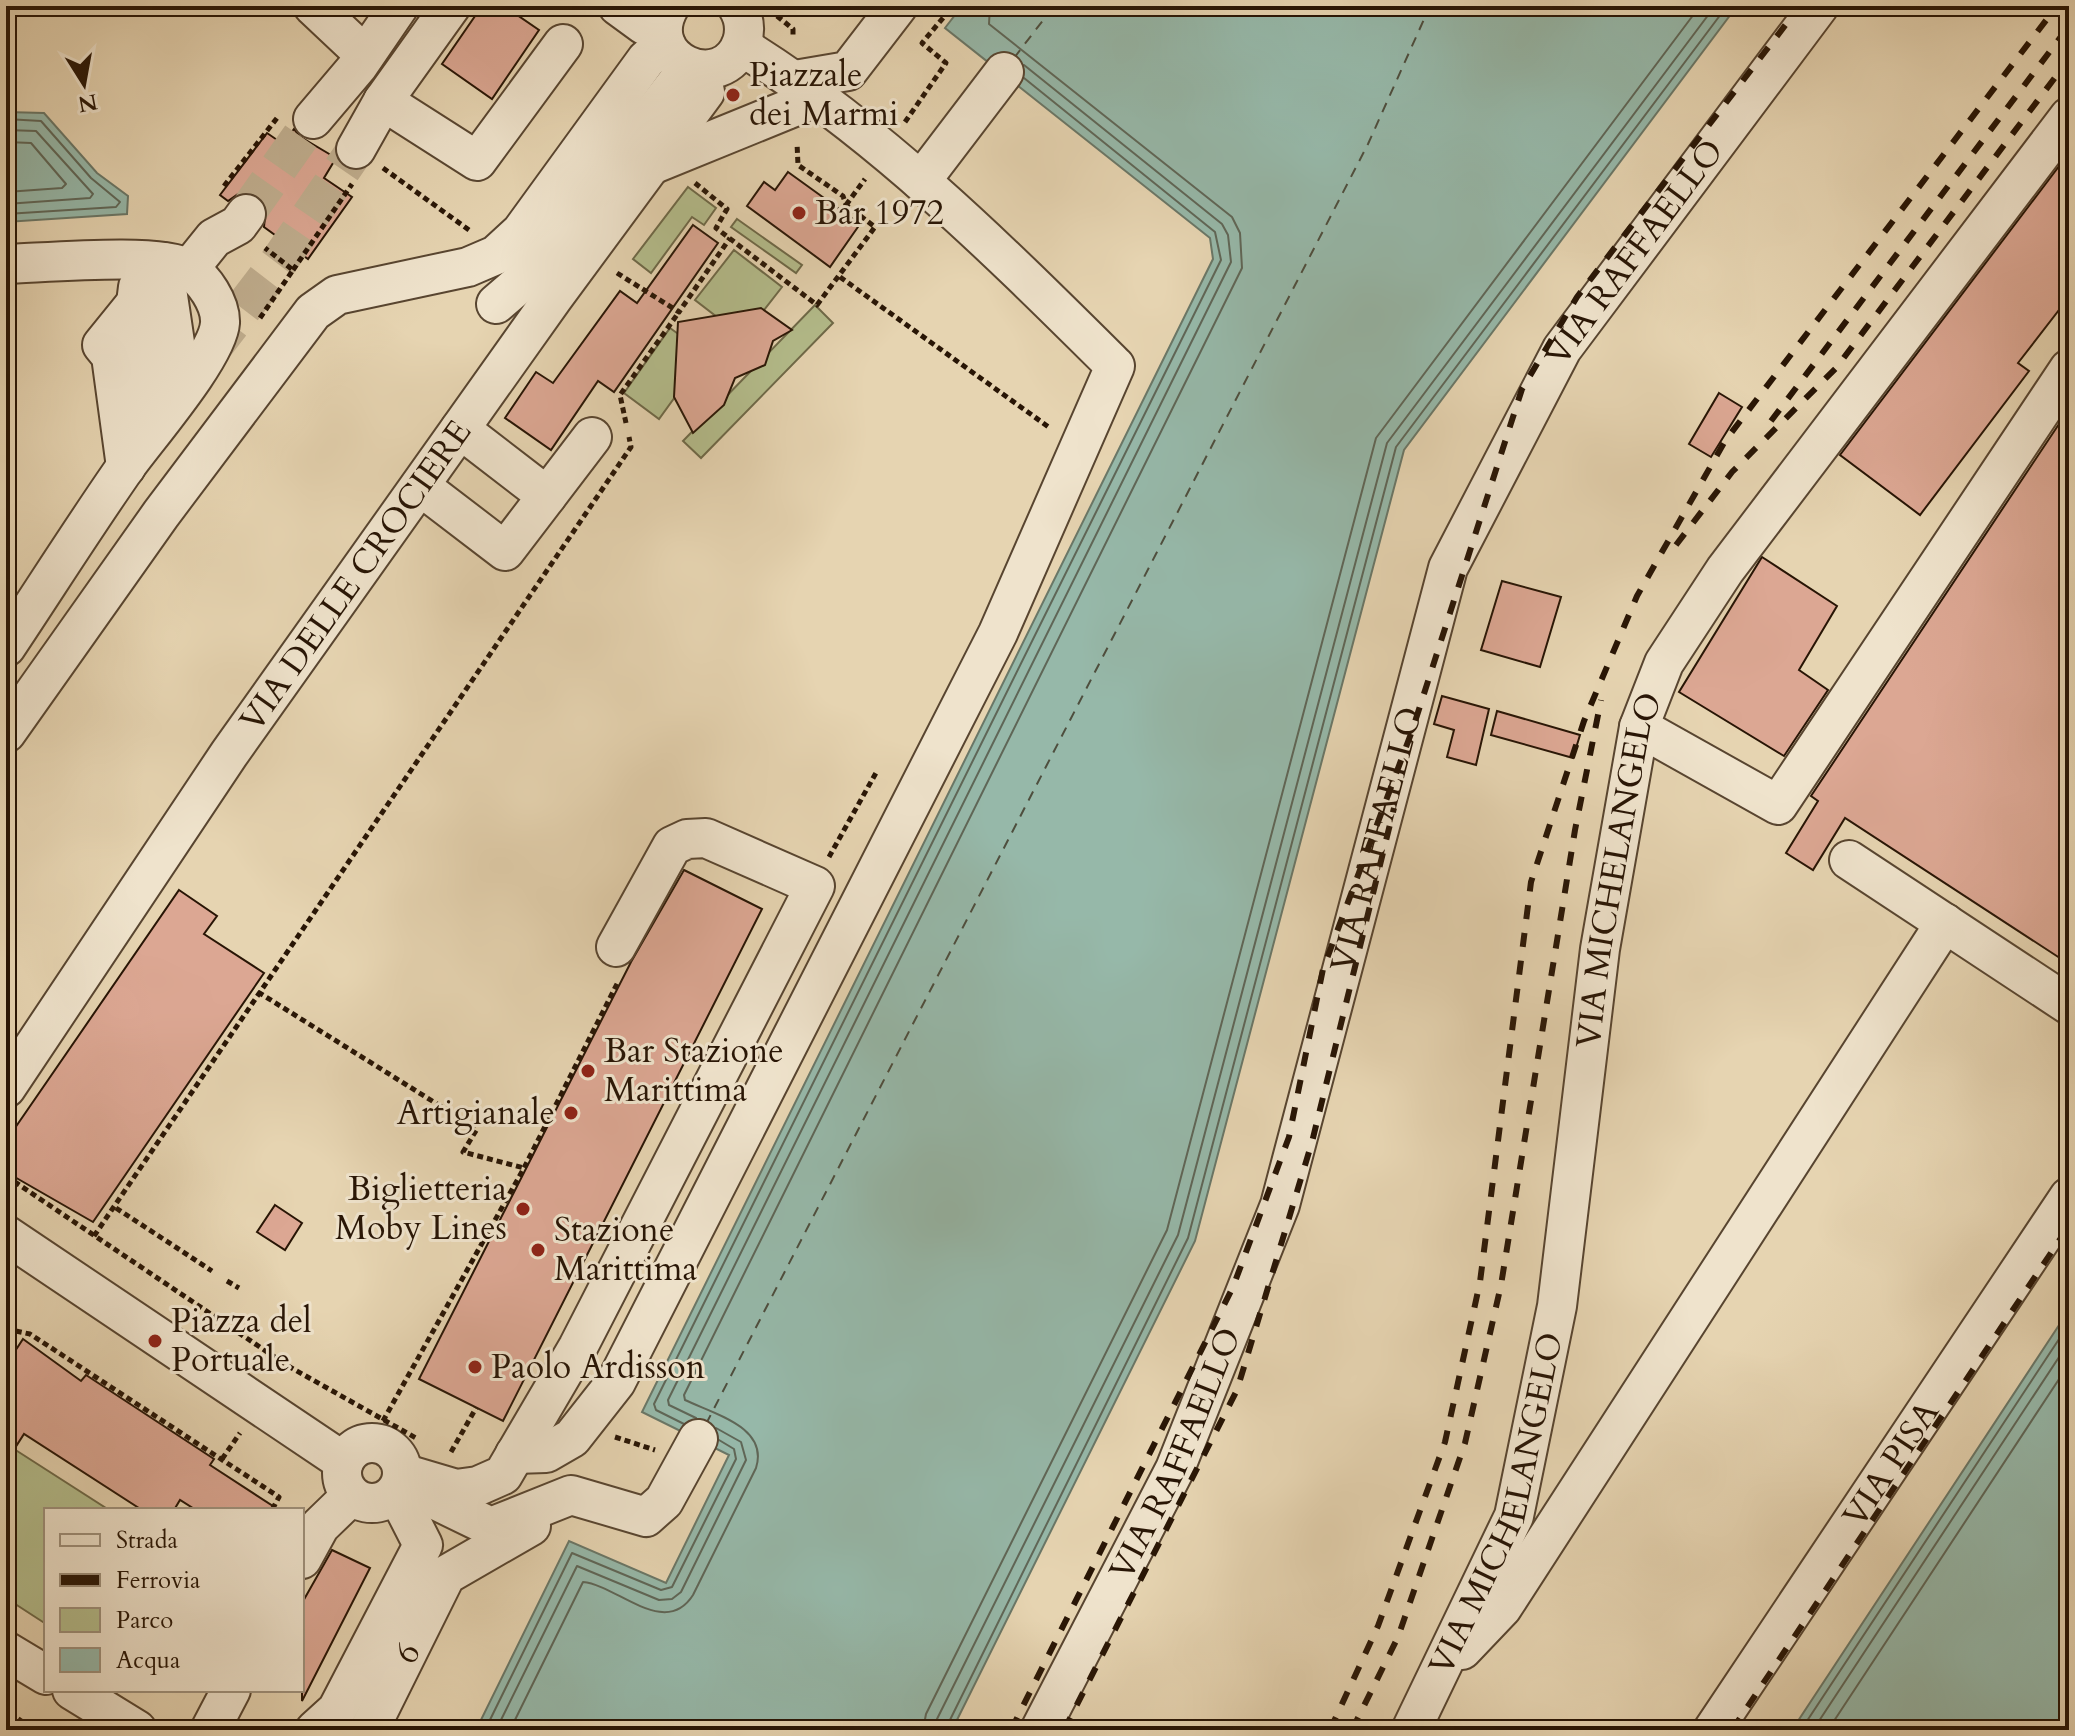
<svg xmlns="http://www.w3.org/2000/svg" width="2075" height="1736" font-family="Cardo,serif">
  <rect width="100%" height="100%" fill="#e6d4b1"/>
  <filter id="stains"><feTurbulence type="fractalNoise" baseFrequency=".0025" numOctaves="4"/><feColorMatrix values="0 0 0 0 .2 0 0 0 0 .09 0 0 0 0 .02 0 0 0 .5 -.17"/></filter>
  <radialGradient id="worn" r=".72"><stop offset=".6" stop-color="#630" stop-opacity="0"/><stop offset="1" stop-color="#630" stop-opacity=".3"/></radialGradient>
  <g fill="#b4bd8c" stroke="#6e6948" stroke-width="2">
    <polygon points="688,187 716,208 704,225 692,217 651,273 633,259"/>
    <polygon points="737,219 802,265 796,273 731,227"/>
    <polygon points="734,250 782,287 743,337 695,300"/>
    <polygon points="815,305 833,323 701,458 683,441"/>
    <polygon points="670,328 706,354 659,419 624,393"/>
    <polygon points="14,1449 109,1510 46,1510 46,1624 6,1598 6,1462"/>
  </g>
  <g fill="#96b8a9" stroke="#6a7767" stroke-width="2">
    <polygon points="962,6 1737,6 1404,450 1195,1241 952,1730 476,1730 569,1541 666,1583 729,1455 642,1412 1213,259 1210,238 945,28"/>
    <polygon points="6,112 44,113 97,173 128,196 127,214 6,222"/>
    <polygon points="2069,1310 2069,1730 1792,1730"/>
  </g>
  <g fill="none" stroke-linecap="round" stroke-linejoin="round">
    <g stroke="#5f6657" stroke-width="2">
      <polyline points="6,119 41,121 91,178 120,202 116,207 6,214"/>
      <polyline points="6,130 36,131 93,194 90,198 6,204"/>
      <polyline points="6,142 31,143 66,184 62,188 6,192"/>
      <polyline points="696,1418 669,1405 668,1400 1231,262 1228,235 1222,224 1024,65"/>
      <polyline points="684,1424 656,1410 654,1404 1221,260 1215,232 1024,78"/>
      <polyline points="485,1730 572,1553 661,1590 672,1587 736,1459 734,1449 719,1440"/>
      <polyline points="496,1730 577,1566 659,1600 672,1599 681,1592 746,1460 741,1442 716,1428"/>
      <path d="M510,1730L583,1582C617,1585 665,1639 693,1595L756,1468C769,1427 714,1414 685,1400L684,1395L1242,268L1240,233L1232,217L989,24L990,6"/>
      <polyline points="923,1730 926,1714 1167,1230 1376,438 1700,6"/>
      <polyline points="935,1730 937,1719 1178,1235 1387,443 1715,6"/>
      <polyline points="945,1730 1188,1238 1396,447 1727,6"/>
      <polyline points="1801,1730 2069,1324"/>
      <polyline points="1813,1730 2069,1342"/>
      <polyline points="1828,1730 2069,1364"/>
    </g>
    <g stroke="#4e4e3e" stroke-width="2" stroke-dasharray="10 8" stroke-linecap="butt">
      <polyline points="1014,58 1054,6"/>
      <polyline points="706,1424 1368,144 1430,6"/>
    </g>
  </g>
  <g fill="#dca793" stroke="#281505" stroke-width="2">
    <polygon points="482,6 504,6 539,30 492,99 442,64"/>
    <polygon points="294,129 299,136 336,158 324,178 352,197 308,259 264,227 266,206 258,196 238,194 228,201 220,195 267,133 283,144"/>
    <polygon points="2069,153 2069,297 2018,363 2029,371 1920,515 1840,455"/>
    <polygon points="788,172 860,224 830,267 747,206 764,182 775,190"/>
    <polygon points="693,225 718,243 614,392 598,381 551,450 505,418 536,372 553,383 620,291 637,303"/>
    <polygon points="761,308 792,330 773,341 765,365 735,378 724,405 693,433 674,397 678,322"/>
    <polygon points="1719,393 1742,407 1711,457 1689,444"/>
    <polygon points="2069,409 2069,964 1845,818 1813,870 1786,853 1818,801 1811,796"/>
    <polygon points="1762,557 1837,606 1799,670 1828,690 1784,756 1679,692"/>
    <polygon points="1502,581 1561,597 1540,667 1481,650"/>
    <polygon points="1442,696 1489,709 1476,765 1447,757 1454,730 1434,724"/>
    <polygon points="1497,711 1580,735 1573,758 1491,735"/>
    <polygon points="684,870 762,909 503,1421 419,1379 631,962"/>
    <polygon points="179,890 217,916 204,934 264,973 93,1222 6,1172 6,1141"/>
    <polygon points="275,1205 302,1223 285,1250 257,1232"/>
    <polygon points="23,1339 81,1381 86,1375 214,1459 210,1465 279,1510 196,1510 180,1500 174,1510 142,1510 24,1434 6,1462 6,1365"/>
    <polygon points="332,1550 370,1568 302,1701 302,1603"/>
  </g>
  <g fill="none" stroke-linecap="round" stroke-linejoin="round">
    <g stroke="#c0ae8f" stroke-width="38" stroke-dasharray="38 19" stroke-linecap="butt">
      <polyline points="246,214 313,119"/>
      <polyline points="208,354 280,260 356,149"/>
    </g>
    <g stroke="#584530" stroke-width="42">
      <g id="minor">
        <polyline points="313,6 365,55"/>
        <polyline points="618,6 644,25 662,29"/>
        <path d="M670,6C638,61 723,97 742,42C746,29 744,17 737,6"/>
        <polyline points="795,80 848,71 898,6"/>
        <polyline points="383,101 477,161 563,44"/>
        <polyline points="313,119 358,66 399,6"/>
        <polyline points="356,149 383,101 451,6"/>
        <polyline points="654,164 816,98"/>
        <polyline points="921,181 1004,72"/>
        <polyline points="163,262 182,390"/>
        <path d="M6,264C42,263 161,252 187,268C204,278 221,304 220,323C218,355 148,436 127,465C85,525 46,587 6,647"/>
        <polyline points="189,269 214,238 238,225 246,214"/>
        <polyline points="138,287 136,303 155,427"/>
        <polyline points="496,304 525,279 689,67"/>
        <polyline points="126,467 111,356 102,345 136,303"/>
        <polyline points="420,486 505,551 547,496 460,429"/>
        <polyline points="547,496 592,437"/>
        <polyline points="1639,727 1778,805 2069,369"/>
        <polyline points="6,733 161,514 313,312 337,295 468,267 496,255 521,232 646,60 665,43"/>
        <polyline points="1849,860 2069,1005"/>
        <path id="s1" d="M6,1088L229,754L553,298L705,92L700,70"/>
        <polyline points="6,1235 344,1462"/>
        <circle cx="372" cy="1473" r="30"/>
        <path d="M515,1454L546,1453L572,1438L616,1382L998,633L1115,366C999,251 880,132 741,46"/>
        <polyline points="402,1473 456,1489 478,1486 503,1475 578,1347 815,886 706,838 687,839 672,846 616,947"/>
        <polyline points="421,1493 491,1527 571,1495 646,1517 664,1501 698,1439"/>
        <polyline points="302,1559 320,1526 351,1496"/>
        <polyline points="1462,1650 1502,1608 1945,923"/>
        <polyline points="6,1651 46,1675"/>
        <polyline points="72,1690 137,1730"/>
        <polyline points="210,1730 231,1690"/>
        <polyline points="315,1730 337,1710 423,1545 396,1492"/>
        <path id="s2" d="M369,1730L446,1575L531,1526"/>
        <path id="s3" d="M1040,1730L1175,1469L1280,1205L1448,568L1562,349L1819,6"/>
        <path id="s4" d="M1411,1730L1514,1516L1557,1306L1600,949L1639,727L1664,663L1725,570L2069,117"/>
        <path id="s5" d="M1713,1730L2069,1197"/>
      </g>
    </g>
    <g stroke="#281505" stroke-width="5" stroke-dasharray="6 4" stroke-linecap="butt">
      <polyline points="777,16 793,29 793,36"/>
      <polyline points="905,122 946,63 922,43 953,6"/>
      <polyline points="383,168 469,230"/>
      <polyline points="695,183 727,209 716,228 817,305 875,227 846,205 843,196 798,165 797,143"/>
      <polyline points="224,186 277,118"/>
      <polyline points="846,205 865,179"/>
      <polyline points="293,270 352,184"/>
      <polyline points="617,273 679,312 730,238"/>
      <polyline points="840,277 1050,428"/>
      <polyline points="260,318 293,270 265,248"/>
      <polyline points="626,423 620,395 679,312"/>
      <polyline points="829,857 877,771"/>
      <polyline points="258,992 477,1129 463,1152 524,1168"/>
      <polyline points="6,1136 17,1120"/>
      <polyline points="6,1176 288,1366 416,1438"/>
      <polyline points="116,1208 212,1271"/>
      <polyline points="94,1236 631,447 629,437"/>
      <polyline points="227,1281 239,1288"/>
      <polyline points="6,1329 30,1334 279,1497 272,1510"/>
      <polyline points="383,1421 524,1168 618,982"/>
      <polyline points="615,1437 655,1450"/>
      <polyline points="451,1452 476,1408"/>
      <polyline points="222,1459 240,1433"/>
    </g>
    <use href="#minor" stroke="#efe3cc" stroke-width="38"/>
    <g stroke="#281505" stroke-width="6" stroke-dasharray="14 14" stroke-linecap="butt">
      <polyline points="1771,421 2069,26"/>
      <polyline points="1676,545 1732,472 1836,368 2069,59"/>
      <polyline points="6,1702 14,1689"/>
      <polyline points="14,1730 28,1710"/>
      <polyline points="1011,1730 1233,1287 1289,1137 1323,969 1412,731 1522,389 1577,297 1800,6"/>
      <polyline points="1064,1730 1237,1390 1312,1142 1394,808"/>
      <polyline points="1330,1730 1378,1626 1445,1442 1480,1282 1531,882 1584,721 1637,596 1725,441 2057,6"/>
      <polyline points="1352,1730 1398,1637 1465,1443 1501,1285 1575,830 1601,700"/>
      <polyline points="1732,1730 2069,1226"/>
    </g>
  </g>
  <g fill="#8f2418" stroke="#efe3cc" stroke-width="3">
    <circle cx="733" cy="95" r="8"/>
    <circle cx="799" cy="213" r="8"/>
    <circle cx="588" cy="1071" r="8"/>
    <circle cx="571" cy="1113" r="8"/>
    <circle cx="523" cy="1209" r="8"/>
    <circle cx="538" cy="1250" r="8"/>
    <circle cx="155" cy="1341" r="8"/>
    <circle cx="475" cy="1367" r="8"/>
  </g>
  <g text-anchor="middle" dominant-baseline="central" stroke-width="6" stroke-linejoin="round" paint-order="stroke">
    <g font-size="34" fill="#281505" stroke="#efe3cc" text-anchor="start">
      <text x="749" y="75">Piazzale<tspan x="749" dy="39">dei Marmi</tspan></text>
      <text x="815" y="213">Bar 1972</text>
      <text x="604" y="1051">Bar Stazione<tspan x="604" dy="39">Marittima</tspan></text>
      <text x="555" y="1113" text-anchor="end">Artigianale</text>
      <text x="507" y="1189" text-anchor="end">Biglietteria<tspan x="507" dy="39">Moby Lines</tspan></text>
      <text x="554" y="1230">Stazione<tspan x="554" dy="39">Marittima</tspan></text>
      <text x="171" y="1321">Piazza del<tspan x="171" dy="39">Portuale</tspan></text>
      <text x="491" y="1367">Paolo Ardisson</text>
    </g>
    <g font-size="34" fill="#281505" stroke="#efe3cc">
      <text stroke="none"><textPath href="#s3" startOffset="1604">VIA RAFFAELLO</textPath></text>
      <text stroke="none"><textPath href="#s1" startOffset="620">VIA DELLE CROCIERE</textPath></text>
      <text stroke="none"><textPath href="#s3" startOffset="956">VIA RAFFAELLO</textPath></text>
      <text stroke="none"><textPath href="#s4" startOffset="892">VIA MICHELANGELO</textPath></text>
      <text stroke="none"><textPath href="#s3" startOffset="308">VIA RAFFAELLO</textPath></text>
      <text stroke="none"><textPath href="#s5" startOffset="320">VIA PISA</textPath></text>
      <text stroke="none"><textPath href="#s4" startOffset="244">VIA MICHELANGELO</textPath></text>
      <text stroke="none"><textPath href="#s2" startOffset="86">6</textPath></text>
    </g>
  </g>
  <rect width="2075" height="1736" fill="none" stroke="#e6d4b1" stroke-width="32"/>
  <rect x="8" y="8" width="2059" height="1720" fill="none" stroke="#281505" stroke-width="4"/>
  <rect x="16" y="16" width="2043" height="1704" fill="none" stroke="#281505" stroke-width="2"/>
  <rect x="44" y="1508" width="260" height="184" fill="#efe3cc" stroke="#9f917c" stroke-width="2"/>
  <rect x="60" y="1534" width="40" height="12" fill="#efe3cc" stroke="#9f917c" stroke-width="2"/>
  <text x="116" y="1548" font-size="24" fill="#281505">Strada</text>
  <rect x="60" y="1574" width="40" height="12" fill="#281505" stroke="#9f917c" stroke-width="2"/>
  <text x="116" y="1588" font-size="24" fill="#281505">Ferrovia</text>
  <rect x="60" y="1608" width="40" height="24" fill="#b4bd8c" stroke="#9f917c" stroke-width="2"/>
  <text x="116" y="1628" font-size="24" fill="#281505">Parco</text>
  <rect x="60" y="1648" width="40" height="24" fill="#96b8a9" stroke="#9f917c" stroke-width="2"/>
  <text x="116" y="1668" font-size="24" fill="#281505">Acqua</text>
  <g transform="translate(84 84) rotate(169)" stroke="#efe3cc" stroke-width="6" paint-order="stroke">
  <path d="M0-6L14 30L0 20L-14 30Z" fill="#281505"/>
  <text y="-12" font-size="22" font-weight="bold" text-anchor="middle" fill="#281505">N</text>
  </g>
  <rect width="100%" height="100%" filter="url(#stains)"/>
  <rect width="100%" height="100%" fill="url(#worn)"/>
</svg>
